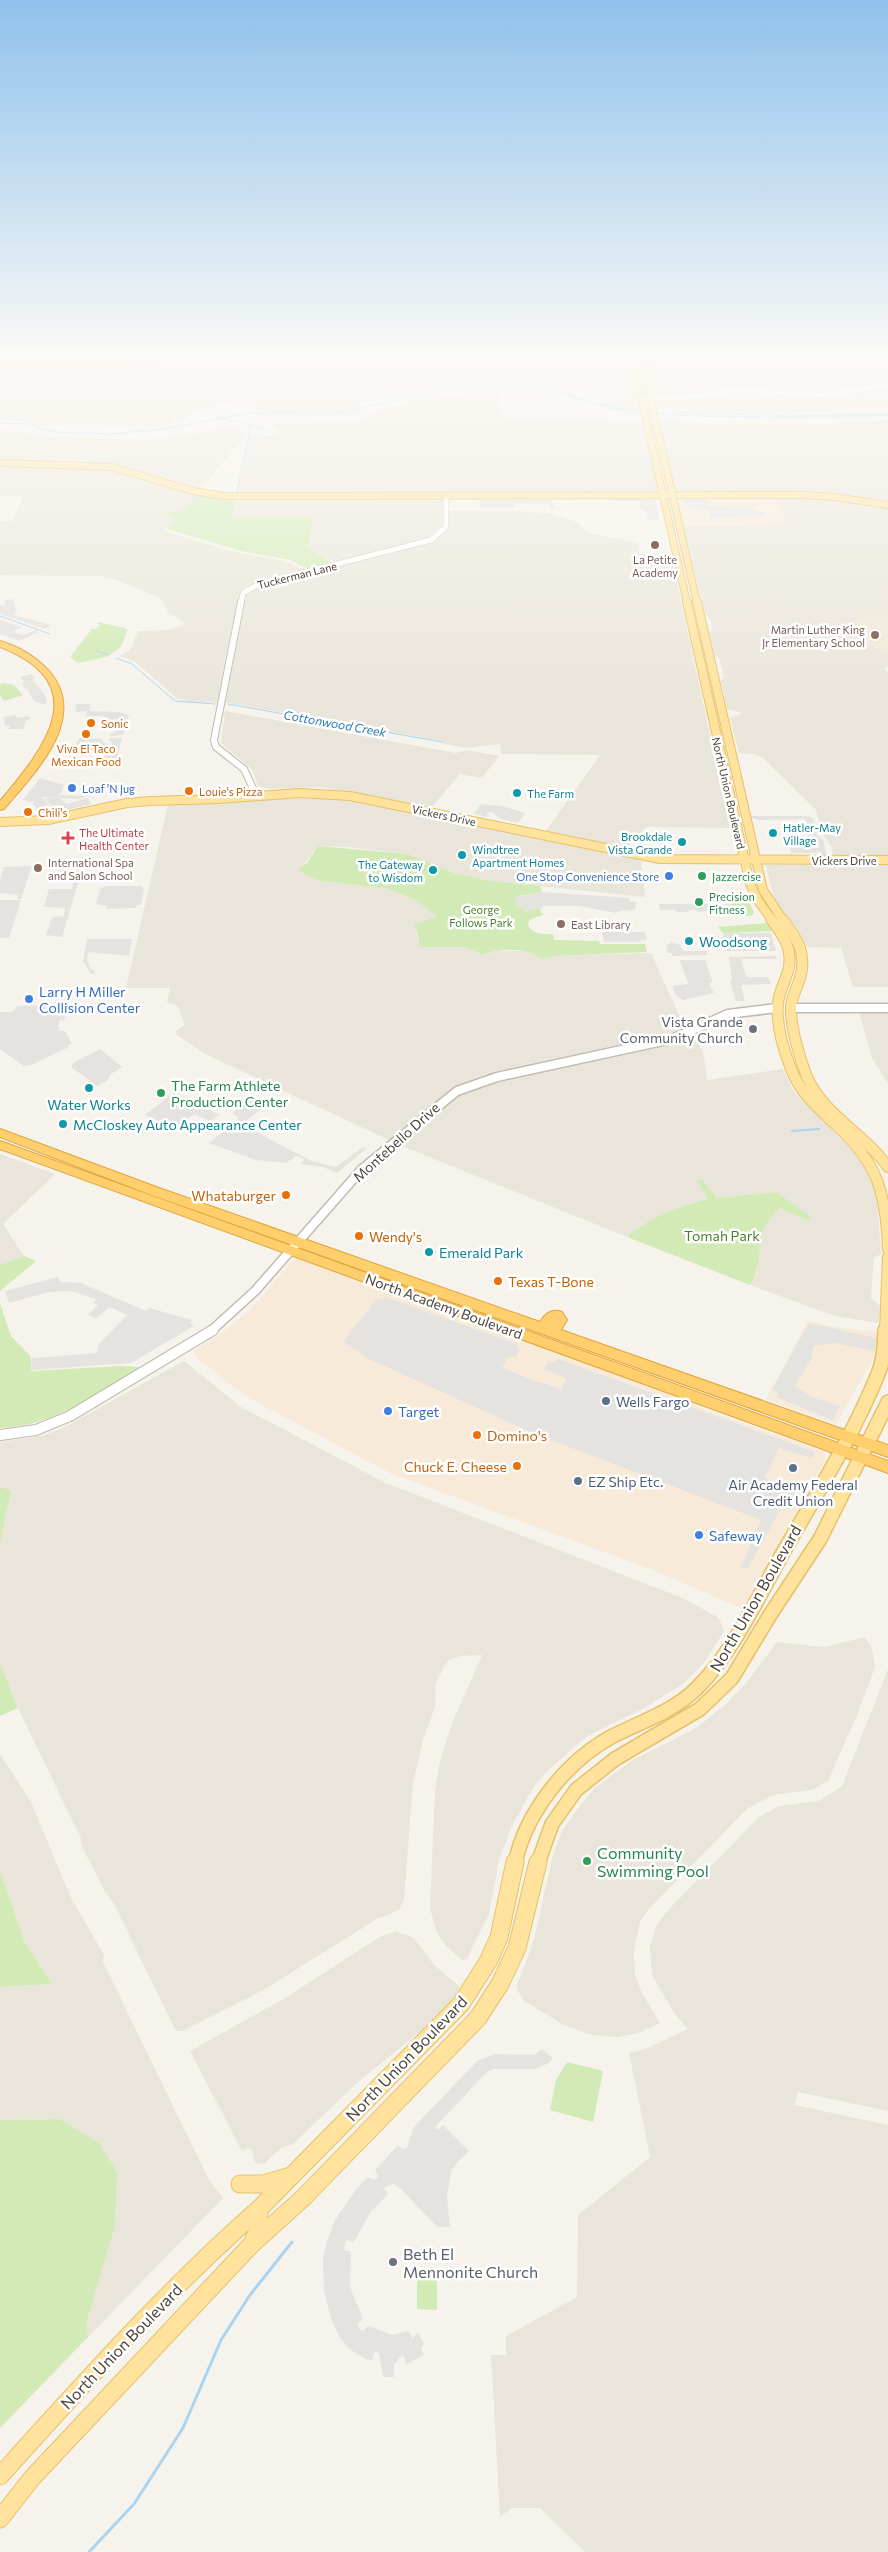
<svg xmlns="http://www.w3.org/2000/svg" width="888" height="2552" font-family="Commissioner,sans-serif">
  <rect width="100%" height="100%" fill="#f6f3ec"/>
  <g fill="#eae5da">
    <polygon points="888,357 888,384 822,394 765,390 655,397 647,365 650,360"/>
    <polygon points="213,358 497,359 499,370 536,371 538,367 536,360 619,360 626,362 633,374 641,403 638,405 618,403 567,385 522,380 477,382 397,394 361,403 361,414 336,416 300,416 256,409 258,398 216,405 195,412 182,420 172,420 172,423 162,426 54,425 0,419 0,368 104,367"/>
    <polygon points="888,387 888,408 817,412 713,412 656,406 655,401 728,392 825,397"/>
    <polygon points="488,391 499,391 502,420 644,421 658,492 239,494 249,435 269,436 279,432 271,424 366,421 366,415 413,401"/>
    <polygon points="660,419 712,424 824,424 888,420 888,502 824,493 675,492"/>
    <polygon points="230,427 241,428 245,436 200,490 114,465 0,461 0,429 49,437 138,440 170,438"/>
    <polygon points="0,464 107,468 197,494 185,508 165,513 176,520 164,531 235,552 284,561 304,570 259,582 246,587 241,592 259,585 431,541 447,529 448,511 522,511 552,514 577,522 588,533 639,543 640,554 671,555 730,828 646,827 629,846 624,847 546,831 600,755 501,754 500,744 466,748 442,743 442,741 231,703 192,702 178,699 134,661 119,656 130,650 138,631 168,630 186,624 169,613 160,598 117,580 99,576 0,575 0,521 12,521 23,497 0,496"/>
    <polygon points="443,497 443,526 430,538 332,564 308,548 233,517 236,498"/>
    <polygon points="776,498 831,500 888,508 888,616 876,616 855,621 862,631 859,638 888,654 888,667 883,668 888,673 888,855 833,855 831,846 822,833 816,810 762,757 754,754 739,753 730,718 743,713 727,709 721,680 724,677 719,658 715,656 709,632 713,630 710,618 706,616 683,526 786,525"/>
    <polygon points="225,711 456,753 467,750 499,756 482,778 460,774 432,807 320,787 270,789 258,786 252,769 221,743"/>
    <polygon points="278,797 350,799 641,859 645,897 491,881 454,873 408,854 348,847 318,846 302,867 320,881 386,888 415,900 438,916 415,925 419,947 465,947 483,955 498,951 525,951 535,954 541,958 555,956 651,953 684,1026 703,1051 707,1080 783,1069 794,1092 854,1151 863,1163 873,1185 877,1202 881,1254 874,1258 871,1298 880,1306 878,1323 835,1316 750,1285 757,1273 761,1233 769,1217 780,1208 807,1220 776,1192 717,1198 703,1180 698,1180 708,1199 692,1203 659,1217 639,1227 627,1237 402,1146 205,1054 177,1035 175,1032 185,1025 178,1006 167,1002 170,988 126,988 168,804 220,804"/>
    <polygon points="766,865 888,865 888,987 853,987 841,948 807,947 796,926 779,908 774,900"/>
    <polygon points="859,1012 888,1012 888,1083 872,1058"/>
    <polygon points="0,1154 55,1174 3,1224 24,1256 0,1265"/>
    <polygon points="184,1361 241,1407 386,1483 685,1599 719,1618 724,1631 704,1663 684,1683 648,1706 586,1737 545,1773 533,1788 512,1826 499,1860 489,1914 467,1959 462,1960 445,1945 436,1931 430,1908 435,1791 439,1765 451,1726 482,1655 460,1656 447,1661 436,1683 435,1707 423,1740 413,1783 404,1899 399,1910 377,1919 267,1988 183,2031 176,2031 113,1902 105,1892 81,1845 81,1839 18,1708 0,1663 0,1544 11,1493 5,1488 0,1488 0,1442 41,1436 63,1428"/>
    <polygon points="865,1637 872,1648 875,1667 857,1715 828,1781 812,1790 773,1795 747,1809 648,1910 640,1922 634,1950 635,1975 642,1993 660,2023 638,2033 618,2037 591,2035 562,2024 523,2000 517,1989 517,1984 533,1944 553,1855 562,1831 578,1808 595,1788 631,1761 696,1728 725,1705 747,1682 777,1642 824,1647"/>
    <polygon points="888,1669 888,2111 798,2092 795,2105 888,2125 888,2552 585,2552 540,2508 512,2508 500,2517 491,2355 506,2355 506,2336 577,2297 578,2215 650,2157 629,2053 643,2050 688,2029 674,2013 652,1975 650,1946 657,1924 672,1906 760,1816 780,1806 818,1801 842,1786"/>
    <polygon points="0,1754 31,1802 71,1898 104,1955 103,1962 209,2180 223,2198 88,2337 87,2320 99,2274 59,2119 0,2120 0,1987 52,1984 25,1943 0,1871"/>
    <polygon points="395,1931 414,1938 434,1965 459,1986 457,1994 426,2027 359,2081 293,2144 281,2148 265,2163 257,2164 254,2161 252,2150 248,2148 242,2151 190,2051 287,1997 378,1938"/>
  </g>
  <g fill="#f7ead8">
    <polygon points="677,498 776,498 786,525 683,526"/>
    <polygon points="298,1257 358,1278 403,1298 519,1340 563,1354 720,1415 824,1452 826,1458 787,1528 782,1548 747,1606 741,1608 653,1570 392,1474 256,1402 229,1384 194,1355 194,1351 223,1332 250,1310 293,1260"/>
    <polygon points="808,1321 827,1326 877,1332 876,1354 836,1424 766,1399"/>
  </g>
  <polygon fill="#efe8d6" points="876,616 888,616 888,654 858,637 862,631 854,621"/>
  <g fill="#d2eab5">
    <polygon points="197,494 236,498 233,517 312,517 308,548 332,564 308,569 290,560 241,551 167,529 175,520 164,513 185,508"/>
    <polygon points="99,622 128,629 121,647 106,657 78,663 70,657 92,629 96,629 100,624 97,624"/>
    <polygon points="3,683 14,685 23,695 4,701 0,695 0,684"/>
    <path d="M318,846L408,854L454,873L491,881L540,886L542,892L519,896L516,900L526,911L540,908L541,913L545,914L529,920L528,925C533,935 543,934 553,934L554,940L599,941L600,944H645L647,952L555,956L541,959C529,947 498,948 483,955L465,947H419L418,935L414,925L437,916L415,900L386,888L320,881L297,870L307,863Z"/>
    <polygon points="732,897 747,897 754,913 751,916 715,915 714,910 733,908 729,904 733,903"/>
    <polygon points="766,923 776,931 723,933 718,927"/>
    <path d="M697,1180H703L717,1198L776,1192L811,1217L807,1220L780,1208C749,1234 768,1257 750,1285L627,1237C648,1218 680,1206 708,1199Z"/>
    <polygon points="24,1256 36,1261 0,1291 0,1265"/>
    <path d="M0,1303L11,1336L31,1357V1371L121,1366L141,1367C96,1394 54,1426 0,1428Z"/>
    <polygon points="0,1488 5,1488 11,1492 0,1544"/>
    <polygon points="0,1663 18,1708 0,1716"/>
    <polygon points="0,1871 25,1943 52,1984 0,1987"/>
    <polygon points="567,2062 603,2071 593,2122 550,2110 556,2080"/>
    <polygon points="59,2119 99,2143 117,2172 115,2226 87,2320 88,2337 0,2428 0,2120"/>
    <polygon points="417,2273 437,2273 437,2310 417,2309"/>
  </g>
  <g fill="#e5e3e0">
    <polygon points="610,499 655,499 660,521 648,520 646,511 641,511 639,501 611,501"/>
    <polygon points="686,499 704,499 712,502 707,506 746,507 760,501 763,502 750,508 764,513 765,516 711,518 708,510 703,510 684,504 683,500"/>
    <polygon points="482,500 551,500 555,508 559,509 550,509 549,504 514,503 514,508 482,508 479,507 479,501"/>
    <polygon points="13,599 17,612 12,615 52,625 45,629 0,614 0,605 5,605 5,600"/>
    <polygon points="0,620 22,627 13,632 24,635 35,630 39,632 19,641 0,634"/>
    <polygon points="31,674 35,678 32,680 43,692 40,693 44,693 47,702 44,705 34,701 27,689 31,688 26,689 22,684 24,681 20,677"/>
    <polygon points="76,704 91,704 89,711 118,712 129,715 123,735 110,736 111,733 115,733 116,726 114,729 99,729 103,716 86,716 87,711 76,712"/>
    <polygon points="16,715 17,718 29,716 30,719 26,720 23,729 7,729 11,726 5,726 4,717"/>
    <polygon points="79,738 103,739 102,742 110,745 106,753 109,753 112,742 109,741 110,738 122,738 116,762 104,758 105,753 94,753 94,751 85,752 84,750 71,752"/>
    <polygon points="40,778 64,785 61,793 57,795 88,796 78,799 42,797 52,809 49,810 55,809 45,799 49,798 60,798 66,804 88,798 91,804 43,816 32,803 35,801 25,802 26,800 23,800 32,788 36,788 33,787"/>
    <polygon points="481,804 502,806 525,813 518,823 501,819 492,812 489,812 486,817 474,814"/>
    <polygon points="751,816 808,816 813,818 819,833 815,833 823,840 827,856 823,856 821,852 817,851 817,853 791,853 790,846 820,848 815,837 806,835 805,819 760,820 751,818"/>
    <polygon points="32,866 21,899 17,899 18,895 0,893 0,880 4,867"/>
    <polygon points="78,866 83,866 62,937 46,935 52,917 64,916 65,908 44,907 49,889 72,889"/>
    <polygon points="106,886 140,886 144,889 141,905 137,905 136,908 106,909 107,906 96,904 100,889"/>
    <polygon points="542,892 630,898 629,901 637,902 635,910 618,911 617,913 579,906 543,906 543,908 526,911 517,905 516,900 512,898"/>
    <polygon points="0,900 21,900 9,938 0,938"/>
    <polygon points="659,904 729,904 731,910 727,910 727,912 714,910 698,912 697,910 689,910 689,912 677,912 676,910 660,910"/>
    <polygon points="602,932 645,932 647,940 641,940 641,942 604,942"/>
    <polygon points="724,933 771,933 776,951 725,951 722,939"/>
    <polygon points="87,939 132,939 129,956 88,952 87,960 90,968 96,973 91,974 83,961"/>
    <polygon points="670,942 680,945 683,951 706,951 708,955 672,956 672,953 668,953 666,945 670,944"/>
    <polygon points="776,956 777,959 741,959 746,977 768,977 771,984 741,985 745,1001 736,1001 730,982 732,980 729,957"/>
    <polygon points="679,960 705,960 713,983 709,983 714,993 683,1000 676,996 672,986 689,984"/>
    <polygon points="65,990 71,990 64,1021 60,1020 58,1027 60,1031 65,1031 72,1044 68,1045 69,1047 31,1065 24,1066 0,1049 0,1012 13,1012 17,1006 60,1005"/>
    <polygon points="100,1049 122,1067 111,1074 107,1081 97,1086 71,1067 73,1063"/>
    <polygon points="174,1092 220,1115 210,1121 194,1114 175,1128 145,1115"/>
    <polygon points="250,1099 268,1104 247,1120 245,1126 311,1161 336,1167 363,1147 367,1148 337,1173 323,1167 301,1164 304,1159 296,1156 286,1163 256,1160 209,1143 239,1118 232,1113"/>
    <polygon points="58,1277 61,1282 81,1283 146,1311 149,1308 192,1320 190,1323 194,1326 131,1363 31,1370 32,1358 97,1353 98,1345 127,1315 110,1307 96,1318 88,1315 98,1305 93,1303 96,1299 71,1291 48,1292 9,1303 5,1291"/>
    <polygon points="385,1297 517,1344 516,1348 521,1350 515,1357 509,1357 502,1368 536,1381 561,1389 567,1379 544,1369 549,1361 554,1362 558,1359 815,1452 812,1458 779,1448 765,1477 779,1486 800,1485 791,1503 783,1504 748,1569 741,1567 761,1520 535,1434 369,1359 343,1342 377,1298 382,1300"/>
    <polygon points="809,1323 876,1338 874,1351 835,1343 813,1346 812,1358 795,1385 811,1397 840,1406 833,1420 776,1397 778,1393 772,1390"/>
    <polygon points="542,2049 553,2058 549,2063 535,2069 493,2069 486,2073 435,2127 438,2130 443,2125 469,2151 458,2161 451,2172 447,2197 450,2227 437,2227 399,2187 393,2184 383,2188 388,2194 370,2213 354,2242 346,2240 344,2250 351,2252 350,2287 363,2319 358,2323 358,2327 362,2331 369,2326 392,2335 408,2331 413,2338 418,2333 424,2344 421,2349 424,2355 405,2365 406,2360 402,2355 394,2365 394,2377 383,2377 379,2353 374,2352 372,2360 365,2359 348,2348 339,2336 330,2316 324,2289 323,2260 326,2244 335,2220 357,2188 368,2177 374,2180 378,2177 375,2170 398,2145 403,2149 407,2147 414,2127 477,2061 495,2054 534,2055"/>
  </g>
  <path fill="#a9d4f2" d="M566,393C630,420 743,416 813,416C828,416 878,410 888,416L711,417L611,409L562,394Z"/>
  <g fill="none" stroke-linecap="round" stroke-linejoin="round">
    <g stroke="#a9d4f2" stroke-width="1">
      <polyline points="567,393 587,402 643,409"/>
      <polyline points="572,398 626,411"/>
      <polyline points="633,412 643,412"/>
      <polyline points="670,412 773,415"/>
      <polyline points="656,413 686,416"/>
      <polyline points="837,414 853,414"/>
      <polyline points="857,414 873,414"/>
      <polyline points="880,414 888,414"/>
      <polyline points="777,415 788,416"/>
      <polyline points="698,416 738,417"/>
      <polyline points="792,416 828,415"/>
      <polyline points="860,416 871,416"/>
      <polyline points="875,416 888,416"/>
      <polyline points="743,417 761,418"/>
      <polyline points="815,417 826,417"/>
      <polyline points="830,417 841,417"/>
      <polyline points="845,417 856,416"/>
      <polyline points="218,418 245,423"/>
      <polyline points="765,418 811,417"/>
      <polyline points="0,423 30,424 52,432 112,434 162,429 249,413 343,412 446,389 475,385 536,387 564,394"/>
      <polyline points="248,424 272,433"/>
      <polyline points="237,492 251,425"/>
      <polyline points="0,616 50,634"/>
      <polyline points="97,651 109,655"/>
      <polyline points="116,658 132,664 175,701 215,704"/>
      <polyline points="228,704 442,742"/>
    </g>
    <polyline stroke="#a9d4f2" stroke-width="2" points="792,1131 819,1129"/>
    <polyline stroke="#a9d4f2" stroke-width="3" points="89,2552 134,2504 183,2428 221,2340 250,2295 292,2242"/>
    <g stroke="#c2bbae" stroke-width="6">
      <g id="minor-far3">
        <polyline points="643,399 683,398 736,390 822,395 888,385"/>
        <polyline points="241,603 243,593 259,584 431,540 446,527 446,496"/>
      </g>
    </g>
    <g stroke="#c2bbae" stroke-width="8">
      <polyline id="minor-far2" points="241,602 214,740 216,747 244,769 256,795"/>
    </g>
    <g stroke="#c2bbae" stroke-width="11">
      <g id="minor-far1">
        <polyline points="791,1008 888,1008"/>
        <polyline points="211,1331 255,1291 362,1169 457,1091 497,1077 672,1039 728,1014 777,1008"/>
      </g>
    </g>
    <g stroke="#c2bbae" stroke-width="12">
      <polyline id="minor" points="0,1435 36,1430 70,1416 213,1330"/>
    </g>
    <g stroke="#e6c16a" stroke-width="8">
      <g id="major-far4">
        <polyline points="632,357 687,603"/>
        <polyline points="641,357 697,603"/>
        <polyline points="0,463 112,467 193,491 224,496 802,495 835,497 888,505"/>
      </g>
    </g>
    <g stroke="#e6c16a" stroke-width="10">
      <g id="major-far3">
        <polyline points="687,602 750,884 759,902 772,920"/>
        <polyline points="697,602 763,890 783,920"/>
        <polyline points="0,822 48,820 127,803 150,801 218,799 300,793 350,796 660,859 888,860"/>
      </g>
    </g>
    <g stroke="#e6c16a" stroke-width="12">
      <g id="major-far2">
        <path d="M771,919C784,936 795,952 787,974C784,984 779,992 778,1003C776,1025 783,1049 791,1069C800,1093 818,1108 836,1125C878,1163 886,1193 888,1249"/>
        <path d="M782,919C798,938 808,956 799,981C796,989 792,998 791,1006C790,1026 800,1059 807,1077C823,1114 865,1134 888,1167"/>
        <polyline points="885,1331 888,1257"/>
      </g>
    </g>
    <g stroke="#e6c16a" stroke-width="16">
      <g id="major-far1">
        <path d="M515,1863C526,1812 566,1762 611,1737C640,1722 673,1712 697,1688C733,1652 755,1603 780,1558C814,1498 852,1438 878,1374C884,1360 884,1345 885,1330"/>
        <polyline points="538,1863 552,1824 576,1790 615,1759 700,1709 732,1678 770,1615 820,1539 888,1402"/>
      </g>
    </g>
    <g stroke="#e6c16a" stroke-width="19">
      <g id="major">
        <polyline points="240,2184 263,2184 287,2177"/>
        <polyline points="254,2239 259,2228 259,2209"/>
        <path d="M0,2476C83,2384 166,2291 259,2209L461,2004L489,1960L499,1937L515,1862"/>
        <polyline points="0,2519 32,2478 251,2245 303,2198 478,2018 500,1984 517,1948 538,1862"/>
      </g>
    </g>
    <g stroke="#e0a43c" stroke-width="2">
      <g id="highway">
        <polygon points="168,357 195,357 96,368 0,368 0,364 96,364"/>
        <polygon points="648,357 771,357 653,360 648,362 650,373 645,376 642,374 644,372 642,361"/>
        <path d="M0,641C18,646 36,657 49,671C90,719 34,773 4,809L0,810V801C45,748 96,684 0,647Z"/>
        <path d="M0,1129L159,1188L540,1322C545,1314 551,1308 562,1312L567,1320L561,1330L888,1445V1457L149,1194L0,1137Z"/>
        <polygon points="0,1141 888,1461 888,1473 0,1149"/>
      </g>
    </g>
    <use href="#minor-far3" stroke="#fff" stroke-width="5"/>
    <use href="#minor-far2" stroke="#fff" stroke-width="6"/>
    <use href="#minor-far1" stroke="#fff" stroke-width="8"/>
    <use href="#minor" stroke="#fff" stroke-width="10"/>
    <use href="#major-far4" stroke="#ffe39c" stroke-width="6"/>
    <use href="#major-far3" stroke="#ffe39c" stroke-width="8"/>
    <use href="#major-far2" stroke="#ffe39c" stroke-width="10"/>
    <use href="#major-far1" stroke="#ffe39c" stroke-width="13"/>
    <use href="#major" stroke="#ffe39c" stroke-width="17"/>
    <use href="#highway" fill="#ffcf6e" fill-rule="evenodd"/>
  </g>
  <linearGradient id="sky" x2="0" y2="1"><stop stop-color="#8fc1ec"/><stop offset="0.5" stop-color="#fbfaf6"/><stop offset="1" stop-color="#fbfaf6" stop-opacity="0"/></linearGradient>
  <rect width="888" height="715" fill="url(#sky)"/>
  <g fill="#8d6e63" stroke="#fff" stroke-width="2">
    <circle cx="655" cy="545" r="5"/>
    <circle cx="875" cy="635" r="5"/>
    <circle cx="38" cy="868" r="5"/>
    <circle cx="561" cy="924" r="5"/>
  </g>
  <g fill="#e8710a" stroke="#fff" stroke-width="2">
    <circle cx="91" cy="723" r="5"/>
    <circle cx="86" cy="734" r="5"/>
    <circle cx="189" cy="791" r="5"/>
    <circle cx="28" cy="812" r="5"/>
    <circle cx="286" cy="1195" r="5"/>
    <circle cx="359" cy="1236" r="5"/>
    <circle cx="498" cy="1281" r="5"/>
    <circle cx="477" cy="1435" r="5"/>
    <circle cx="517" cy="1466" r="5"/>
  </g>
  <g fill="#3f7fe0" stroke="#fff" stroke-width="2">
    <circle cx="72" cy="788" r="5"/>
    <circle cx="669" cy="876" r="5"/>
    <circle cx="29" cy="999" r="5"/>
    <circle cx="388" cy="1411" r="5"/>
    <circle cx="699" cy="1535" r="5"/>
  </g>
  <g fill="#0f9aa8" stroke="#fff" stroke-width="2">
    <circle cx="517" cy="793" r="5"/>
    <circle cx="773" cy="833" r="5"/>
    <circle cx="682" cy="842" r="5"/>
    <circle cx="462" cy="855" r="5"/>
    <circle cx="433" cy="870" r="5"/>
    <circle cx="689" cy="941" r="5"/>
    <circle cx="89" cy="1088" r="5"/>
    <circle cx="63" cy="1124" r="5"/>
    <circle cx="429" cy="1252" r="5"/>
  </g>
  <path fill="#e0444e" stroke="#fff" stroke-width="2" d="M65.5 830.5h5v5h5v5h-5v5h-5v-5h-5v-5h5z"/>
  <g fill="#2e9e5b" stroke="#fff" stroke-width="2">
    <circle cx="702" cy="876" r="5"/>
    <circle cx="699" cy="902" r="5"/>
    <circle cx="161" cy="1093" r="5"/>
    <circle cx="587" cy="1861" r="5"/>
  </g>
  <g fill="#6b7280" stroke="#fff" stroke-width="2">
    <circle cx="753" cy="1029" r="5"/>
    <circle cx="393" cy="2262" r="5"/>
  </g>
  <g fill="#5c6f8a" stroke="#fff" stroke-width="2">
    <circle cx="606" cy="1401" r="5"/>
    <circle cx="793" cy="1468" r="5"/>
    <circle cx="578" cy="1481" r="5"/>
  </g>
  <g text-anchor="middle" dominant-baseline="central" stroke-width="5" stroke-linejoin="round" paint-order="stroke">
    <g font-size="11" fill="#785e54" stroke="#fff" text-anchor="start">
      <text x="655" y="559" text-anchor="middle">La Petite<tspan x="655" dy="13">Academy</tspan></text>
      <text x="865" y="629" text-anchor="end">Martin Luther King<tspan x="865" dy="13">Jr Elementary School</tspan></text>
      <text x="48" y="862">International Spa<tspan x="48" dy="13">and Salon School</tspan></text>
      <text x="571" y="924">East Library</text>
    </g>
    <g font-size="11" fill="#4b4439" stroke="#fff">
      <text transform="translate(297 575) rotate(-14)">Tuckerman Lane</text>
      <text transform="translate(729 793) rotate(77)">North Union Boulevard</text>
      <text transform="translate(444 815) rotate(12)">Vickers Drive</text>
      <text x="844" y="860">Vickers Drive</text>
    </g>
    <g font-size="11" fill="#c56008" stroke="#fff" text-anchor="start">
      <text x="101" y="723">Sonic</text>
      <text x="86" y="748" text-anchor="middle">Viva El Taco<tspan x="86" dy="13">Mexican Food</tspan></text>
      <text x="199" y="791">Louie's Pizza</text>
      <text x="38" y="812">Chili's</text>
    </g>
    <g font-size="11" fill="#366cbe" stroke="#fff" text-anchor="start">
      <text x="82" y="788">Loaf 'N Jug</text>
      <text x="659" y="876" text-anchor="end">One Stop Convenience Store</text>
    </g>
    <g font-size="11" fill="#0d838f" stroke="#fff" text-anchor="start">
      <text x="527" y="793">The Farm</text>
      <text x="783" y="827">Hatler-May<tspan x="783" dy="13">Village</tspan></text>
      <text x="672" y="836" text-anchor="end">Brookdale<tspan x="672" dy="13">Vista Grande</tspan></text>
      <text x="472" y="849">Windtree<tspan x="472" dy="13">Apartment Homes</tspan></text>
      <text x="423" y="864" text-anchor="end">The Gateway<tspan x="423" dy="13">to Wisdom</tspan></text>
    </g>
    <g font-size="11" fill="#be3a42" stroke="#fff" text-anchor="start">
      <text x="79" y="832">The Ultimate<tspan x="79" dy="13">Health Center</tspan></text>
    </g>
    <g font-size="11" fill="#27864d" stroke="#fff" text-anchor="start">
      <text x="712" y="876">Jazzercise</text>
      <text x="709" y="896">Precision<tspan x="709" dy="13">Fitness</tspan></text>
    </g>
    <g font-size="11" fill="#4a7f2a" stroke="#fff">
      <text x="481" y="909">George<tspan x="481" dy="13">Follows Park</tspan></text>
    </g>
    <g font-size="12" font-style="italic" fill="#2e7ab2" stroke="#fff">
      <text transform="translate(335 723) rotate(10)">Cottonwood Creek</text>
    </g>
    <g font-size="14" fill="#0d838f" stroke="#fff" text-anchor="start">
      <text x="699" y="941">Woodsong</text>
      <text x="89" y="1104" text-anchor="middle">Water Works</text>
      <text x="73" y="1124">McCloskey Auto Appearance Center</text>
      <text x="439" y="1252">Emerald Park</text>
    </g>
    <g font-size="14" fill="#366cbe" stroke="#fff" text-anchor="start">
      <text x="39" y="991">Larry H Miller<tspan x="39" dy="16">Collision Center</tspan></text>
      <text x="398" y="1411">Target</text>
      <text x="709" y="1535">Safeway</text>
    </g>
    <g font-size="14" fill="#5b616d" stroke="#fff" text-anchor="end">
      <text x="743" y="1021">Vista Grande<tspan x="743" dy="16">Community Church</tspan></text>
    </g>
    <g font-size="14" fill="#27864d" stroke="#fff" text-anchor="start">
      <text x="171" y="1085">The Farm Athlete<tspan x="171" dy="16">Production Center</tspan></text>
    </g>
    <g font-size="14" fill="#4b4439" stroke="#fff">
      <text transform="translate(396 1142) rotate(-42)">Montebello Drive</text>
      <text transform="translate(444 1306) rotate(20)">North Academy Boulevard</text>
    </g>
    <g font-size="14" fill="#c56008" stroke="#fff" text-anchor="start">
      <text x="276" y="1195" text-anchor="end">Whataburger</text>
      <text x="369" y="1236">Wendy's</text>
      <text x="508" y="1281">Texas T-Bone</text>
      <text x="487" y="1435">Domino's</text>
      <text x="507" y="1466" text-anchor="end">Chuck E. Cheese</text>
    </g>
    <g font-size="14" fill="#4a7f2a" stroke="#fff">
      <text x="722" y="1235">Tomah Park</text>
    </g>
    <g font-size="14" fill="#4e5e75" stroke="#fff" text-anchor="start">
      <text x="616" y="1401">Wells Fargo</text>
      <text x="588" y="1481">EZ Ship Etc.</text>
      <text x="793" y="1484" text-anchor="middle">Air Academy Federal<tspan x="793" dy="16">Credit Union</tspan></text>
    </g>
    <g font-size="16" fill="#4b4439" stroke="#fff">
      <text transform="translate(755 1598) rotate(-60)">North Union Boulevard</text>
      <text transform="translate(406 2058) rotate(-46)">North Union Boulevard</text>
      <text transform="translate(121 2346) rotate(-46)">North Union Boulevard</text>
    </g>
    <g font-size="16" fill="#27864d" stroke="#fff" text-anchor="start">
      <text x="597" y="1852">Community<tspan x="597" dy="18">Swimming Pool</tspan></text>
    </g>
    <g font-size="16" fill="#5b616d" stroke="#fff" text-anchor="start">
      <text x="403" y="2253">Beth El<tspan x="403" dy="18">Mennonite Church</tspan></text>
    </g>
  </g>
</svg>
